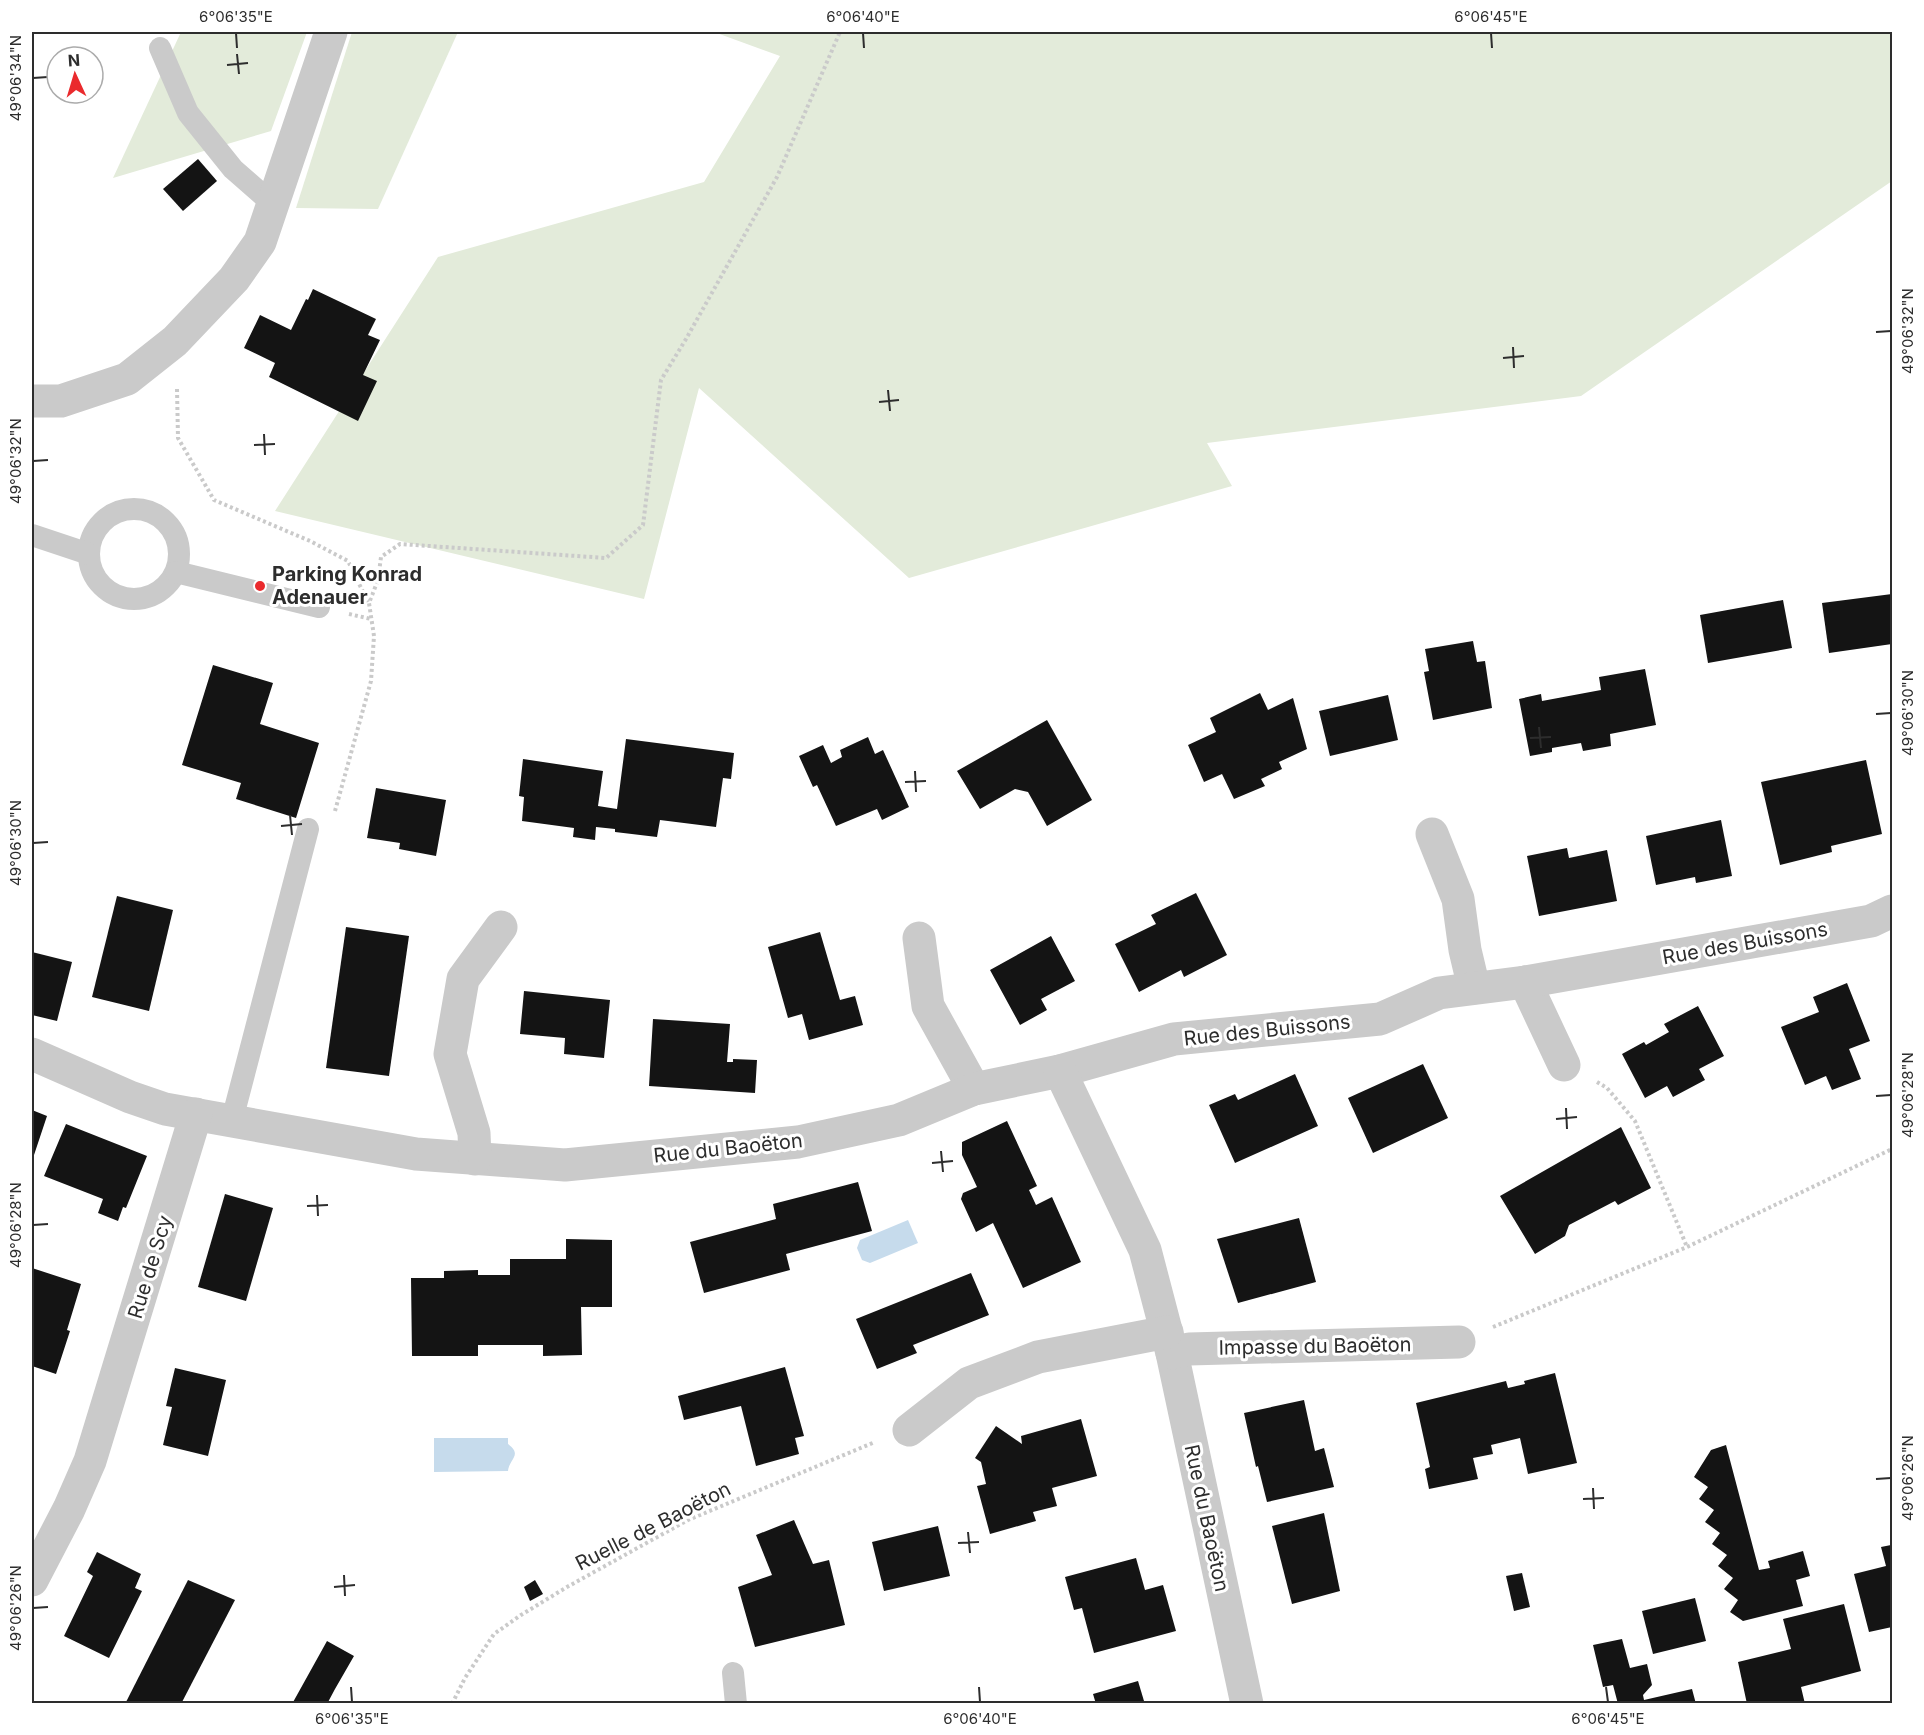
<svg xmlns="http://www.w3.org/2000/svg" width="1924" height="1735" font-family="Inter,sans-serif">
  <rect width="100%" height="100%" fill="#fff"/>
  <g fill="#e3ebda">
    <polygon points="181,32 307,32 271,131 113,178"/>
    <polygon points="352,32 458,32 378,209 296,208"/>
    <polygon points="714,32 992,32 992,33 995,32 1892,32 1892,181 1581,396 1207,443 1232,486 909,578 699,388 644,599 275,511 438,257 704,182 780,56"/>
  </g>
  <g fill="#c6dbec">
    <polygon points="908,1220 918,1243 870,1263 862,1260 857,1248 860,1240"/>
    <path d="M434,1438H508V1444C523,1455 509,1459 508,1471L434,1472Z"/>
  </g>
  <g fill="#141414">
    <polygon points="198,159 217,181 183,211 163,189"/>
    <polygon points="313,289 376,319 368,335 380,340 363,375 377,381 358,421 269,377 275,363 244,348 260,315 291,330 306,299 308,300"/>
    <polygon points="1892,594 1892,644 1829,653 1822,603"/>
    <polygon points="1783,600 1792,648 1708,663 1700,615"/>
    <polygon points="1473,641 1477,662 1485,661 1492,708 1433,720 1424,672 1429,671 1425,649"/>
    <polygon points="213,665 273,683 260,724 319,743 296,818 236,799 241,783 182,765"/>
    <polygon points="1645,669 1656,725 1610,734 1611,746 1583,751 1581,743 1552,748 1552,752 1530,756 1519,699 1541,694 1542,701 1601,690 1599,677"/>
    <polygon points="1260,693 1268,710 1293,698 1307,749 1279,762 1282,769 1261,779 1265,786 1234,799 1222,774 1204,782 1188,745 1216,732 1210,718"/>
    <polygon points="1388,695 1398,740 1330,756 1319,711"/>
    <polygon points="1047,720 1092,800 1047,826 1028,792 1015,789 980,809 957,771"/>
    <polygon points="868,737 875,754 883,750 909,807 882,820 877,809 836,826 817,785 813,787 799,756 823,745 831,763 842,757 840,750"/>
    <polygon points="626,739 734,753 731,779 723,778 716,827 660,820 657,837 615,832 615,829 596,827 595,840 573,837 574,828 522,821 524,797 519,796 523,759 603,771 598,806 617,809"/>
    <polygon points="1866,760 1882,834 1831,846 1832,852 1780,865 1761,782"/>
    <polygon points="376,788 446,800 436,856 399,849 400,843 367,838"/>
    <polygon points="1721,820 1732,876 1696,883 1695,877 1656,885 1646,836"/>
    <polygon points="1567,848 1569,858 1607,850 1617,901 1539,916 1527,856"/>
    <polygon points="1196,893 1227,955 1184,977 1181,970 1139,992 1115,944 1156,924 1151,915"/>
    <polygon points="117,896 173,910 149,1011 92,997"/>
    <polygon points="346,927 409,936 389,1076 326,1068"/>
    <polygon points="820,932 840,1000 855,996 863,1025 809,1040 802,1014 788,1018 768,947"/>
    <polygon points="1051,936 1075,981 1041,999 1047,1010 1020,1025 990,970"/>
    <polygon points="32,952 72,962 57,1021 32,1015"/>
    <polygon points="1847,983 1870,1041 1849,1049 1861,1079 1832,1090 1826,1076 1805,1085 1781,1027 1819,1012 1813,997"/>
    <polygon points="524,991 610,1000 604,1058 564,1054 565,1038 520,1034"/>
    <polygon points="1698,1006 1724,1056 1699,1069 1705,1080 1673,1097 1667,1086 1645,1098 1622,1054 1644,1042 1646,1045 1669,1032 1664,1024"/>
    <polygon points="653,1019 730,1024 727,1062 733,1062 733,1059 757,1060 755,1093 649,1086"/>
    <polygon points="1423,1064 1448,1118 1373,1153 1348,1098"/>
    <polygon points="1295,1074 1318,1126 1235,1163 1209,1105 1235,1094 1238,1100"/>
    <polygon points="32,1110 47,1116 32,1161"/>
    <polygon points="1007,1121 1037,1186 1029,1190 1036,1205 1052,1197 1081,1262 1023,1288 993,1223 976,1232 961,1199 963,1193 977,1187 962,1155 962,1142"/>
    <polygon points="66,1124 147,1156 126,1208 123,1207 118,1221 98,1213 103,1199 44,1176"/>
    <polygon points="1621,1127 1651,1188 1618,1205 1615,1201 1569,1225 1565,1236 1535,1254 1500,1196"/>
    <polygon points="858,1182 872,1231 786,1254 790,1270 704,1293 690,1242 776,1219 773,1204"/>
    <polygon points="225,1194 273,1208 246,1301 198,1287"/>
    <polygon points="1299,1218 1316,1282 1238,1303 1217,1239"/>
    <polygon points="566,1239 612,1240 612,1307 581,1307 582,1355 543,1356 543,1345 478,1345 478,1356 412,1356 411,1278 444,1278 444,1271 478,1270 478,1275 510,1275 510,1259 566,1259"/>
    <polygon points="32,1268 81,1284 67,1330 70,1331 56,1374 32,1366"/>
    <polygon points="971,1273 989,1315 913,1345 917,1353 877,1369 856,1319"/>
    <polygon points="785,1367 804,1436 795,1438 799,1454 756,1466 741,1406 684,1420 678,1396"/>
    <polygon points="175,1368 226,1380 208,1456 163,1445 172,1407 166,1406"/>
    <polygon points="1555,1373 1577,1463 1528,1474 1520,1438 1491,1445 1493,1454 1473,1458 1478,1479 1429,1489 1425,1469 1430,1467 1416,1403 1506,1381 1508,1388 1525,1384 1524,1381"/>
    <polygon points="1304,1400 1315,1451 1324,1448 1334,1487 1267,1502 1258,1466 1256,1467 1244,1413"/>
    <polygon points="1081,1419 1097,1476 1052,1488 1057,1506 1033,1512 1036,1521 990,1534 977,1486 986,1484 981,1462 975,1458 996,1426 1022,1444 1021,1436"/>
    <polygon points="1726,1445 1759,1570 1770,1568 1768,1561 1803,1551 1810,1576 1796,1580 1803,1606 1743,1621 1730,1612 1738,1600 1724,1589 1733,1578 1718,1566 1727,1555 1712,1544 1720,1533 1705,1522 1714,1510 1699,1499 1708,1487 1694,1477 1711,1450"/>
    <polygon points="1324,1513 1340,1591 1292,1604 1272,1526"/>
    <polygon points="794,1520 813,1564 829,1560 845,1625 755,1647 738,1587 772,1575 756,1535"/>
    <polygon points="938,1526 950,1576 884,1591 872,1542"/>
    <polygon points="1891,1545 1892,1545 1892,1627 1869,1632 1854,1574 1886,1566 1881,1547"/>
    <polygon points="97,1552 141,1574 135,1588 142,1591 109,1658 64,1636 93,1576 87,1572"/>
    <polygon points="1136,1558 1145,1590 1163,1585 1176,1631 1094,1653 1082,1608 1074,1610 1065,1577"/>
    <polygon points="1522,1573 1530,1607 1514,1611 1506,1576"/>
    <polygon points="188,1580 235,1600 181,1704 125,1704"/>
    <polygon points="535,1580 543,1594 530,1601 524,1587"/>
    <polygon points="1695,1598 1706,1641 1653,1654 1642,1611"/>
    <polygon points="1844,1604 1861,1671 1801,1687 1805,1704 1747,1704 1738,1662 1791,1649 1783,1619"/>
    <polygon points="1622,1639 1630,1668 1647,1664 1652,1685 1643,1695 1644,1700 1692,1689 1696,1704 1618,1704 1613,1685 1603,1687 1593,1645"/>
    <polygon points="327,1641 354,1656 335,1689 327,1704 292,1704"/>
    <polygon points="1138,1681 1144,1701 1133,1704 1096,1704 1093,1694"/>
  </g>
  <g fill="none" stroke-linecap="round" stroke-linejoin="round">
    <g stroke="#cacaca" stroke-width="4" stroke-dasharray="3 3" stroke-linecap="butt">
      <polyline points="177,389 178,438 214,500 310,541 348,561 368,602"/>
      <polyline points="349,614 371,619"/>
      <polyline points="335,811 371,681 374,636 369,603 378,580 381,557 400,544 606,558 643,525 661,380 686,339 777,177 840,32"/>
      <polyline points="1597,1082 1607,1088 1635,1121 1687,1247"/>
      <polyline points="1493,1327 1687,1247 1892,1149"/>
      <polyline points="452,1704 465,1678 494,1634 521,1615 567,1587 688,1520 875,1442"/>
    </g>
    <g stroke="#cacaca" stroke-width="22">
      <polyline points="160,48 188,113 233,169 273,204"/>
      <circle cx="134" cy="554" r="45"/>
      <polyline points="32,535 89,554"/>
      <polyline points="176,572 319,607"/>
      <polyline points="232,1120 308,829"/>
      <polyline points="733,1673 736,1704"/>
    </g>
    <g stroke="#cacaca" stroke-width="33">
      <polyline points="32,401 61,401 127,379 175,341 234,279 260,242 331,32"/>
      <polyline points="1432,834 1458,899 1465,950 1474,988"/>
      <polyline points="919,938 928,1006 974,1089"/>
      <polyline points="1525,982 1564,1065"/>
      <polyline points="32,1054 130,1097 165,1109 416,1154 565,1165 798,1142 899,1120 974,1089 1060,1071 1174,1039 1380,1019 1439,993 1525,982 1871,921 1892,911"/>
      <polyline points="1060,1071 1145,1250 1172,1353 1247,1704"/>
      <polyline points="475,1159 474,1133 450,1054 463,979 501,927"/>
      <polyline points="1172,1353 1189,1349 1459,1342"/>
      <polyline points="909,1430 969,1383 1038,1357 1167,1332"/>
      <polyline points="32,1580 69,1509 90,1461 196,1114"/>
    </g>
  </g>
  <path fill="none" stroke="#2d2d2d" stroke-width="2" d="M236,33L237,48M863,33L864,48M1491,33L1492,48M237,54L239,74M227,65L248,63M33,78L48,77M1876,332L1891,331M1513,347L1514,368M1503,358L1524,356M888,390L890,411M879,402L899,400M264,434L265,455M254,445L275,444M33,461L48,460M1876,714L1891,713M1539,727L1541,748M1530,738L1551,737M915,771L916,792M905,782L926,781M290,815L292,835M281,826L302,824M33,843L48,842M1876,1096L1891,1095M1566,1108L1567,1129M1556,1119L1577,1117M941,1151L943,1172M932,1163L953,1161M317,1195L318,1216M307,1206L328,1205M33,1225L48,1224M1876,1479L1891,1478M1593,1488L1594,1509M1583,1499L1604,1498M968,1532L970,1553M958,1543L979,1542M344,1575L345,1596M334,1587L355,1585M33,1608L48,1607M351,1687L352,1702M979,1687L980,1702M1606,1687L1608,1702"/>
  <circle fill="#ea2a2d" stroke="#fff" stroke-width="2" cx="260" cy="586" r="6"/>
  <g text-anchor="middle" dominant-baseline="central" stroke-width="6" stroke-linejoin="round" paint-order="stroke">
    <g font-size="20" font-weight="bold" fill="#2d2d2d" stroke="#fff" text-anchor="start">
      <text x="272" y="574">Parking Konrad<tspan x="272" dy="23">Adenauer</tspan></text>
    </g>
    <g font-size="20" fill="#2d2d2d" stroke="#fff">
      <text transform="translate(1745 943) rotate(-10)">Rue des Buissons</text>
      <text transform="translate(1267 1030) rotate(-6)">Rue des Buissons</text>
      <text transform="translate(728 1148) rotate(-6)">Rue du Baoëton</text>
      <text transform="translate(150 1267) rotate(-73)">Rue de Scy</text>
      <text transform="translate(1315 1346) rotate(-1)">Impasse du Baoëton</text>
      <text transform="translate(1207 1518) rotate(78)">Rue du Baoëton</text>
      <text transform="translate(653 1526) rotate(-27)">Ruelle de Baoëton</text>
    </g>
  </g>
  <rect width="1924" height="1735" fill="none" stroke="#ffffff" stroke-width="66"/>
  <g transform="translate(75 75) rotate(356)"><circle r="28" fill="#ffffff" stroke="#ababab" stroke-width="1.5"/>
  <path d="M0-4.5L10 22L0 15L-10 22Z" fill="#ea2a2d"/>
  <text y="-9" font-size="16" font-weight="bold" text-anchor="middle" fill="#2d2d2d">N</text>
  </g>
  <rect x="33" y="33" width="1858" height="1669" fill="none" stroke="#2d2d2d" stroke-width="2"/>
  <g font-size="15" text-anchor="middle" fill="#2d2d2d">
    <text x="236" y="22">6°06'35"E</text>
    <text x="863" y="22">6°06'40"E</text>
    <text x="1491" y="22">6°06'45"E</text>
    <text transform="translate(16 78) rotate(-90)" y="5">49°06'34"N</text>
    <text transform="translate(1908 331) rotate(-90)" y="5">49°06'32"N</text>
    <text transform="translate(16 461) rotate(-90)" y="5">49°06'32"N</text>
    <text transform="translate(1908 713) rotate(-90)" y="5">49°06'30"N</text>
    <text transform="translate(16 843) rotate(-90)" y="5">49°06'30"N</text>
    <text transform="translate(1908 1095) rotate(-90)" y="5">49°06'28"N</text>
    <text transform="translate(16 1225) rotate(-90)" y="5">49°06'28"N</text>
    <text transform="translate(1908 1478) rotate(-90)" y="5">49°06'26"N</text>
    <text transform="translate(16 1608) rotate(-90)" y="5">49°06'26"N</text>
    <text x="352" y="1724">6°06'35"E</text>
    <text x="980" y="1724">6°06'40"E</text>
    <text x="1608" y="1724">6°06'45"E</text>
  </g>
</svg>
